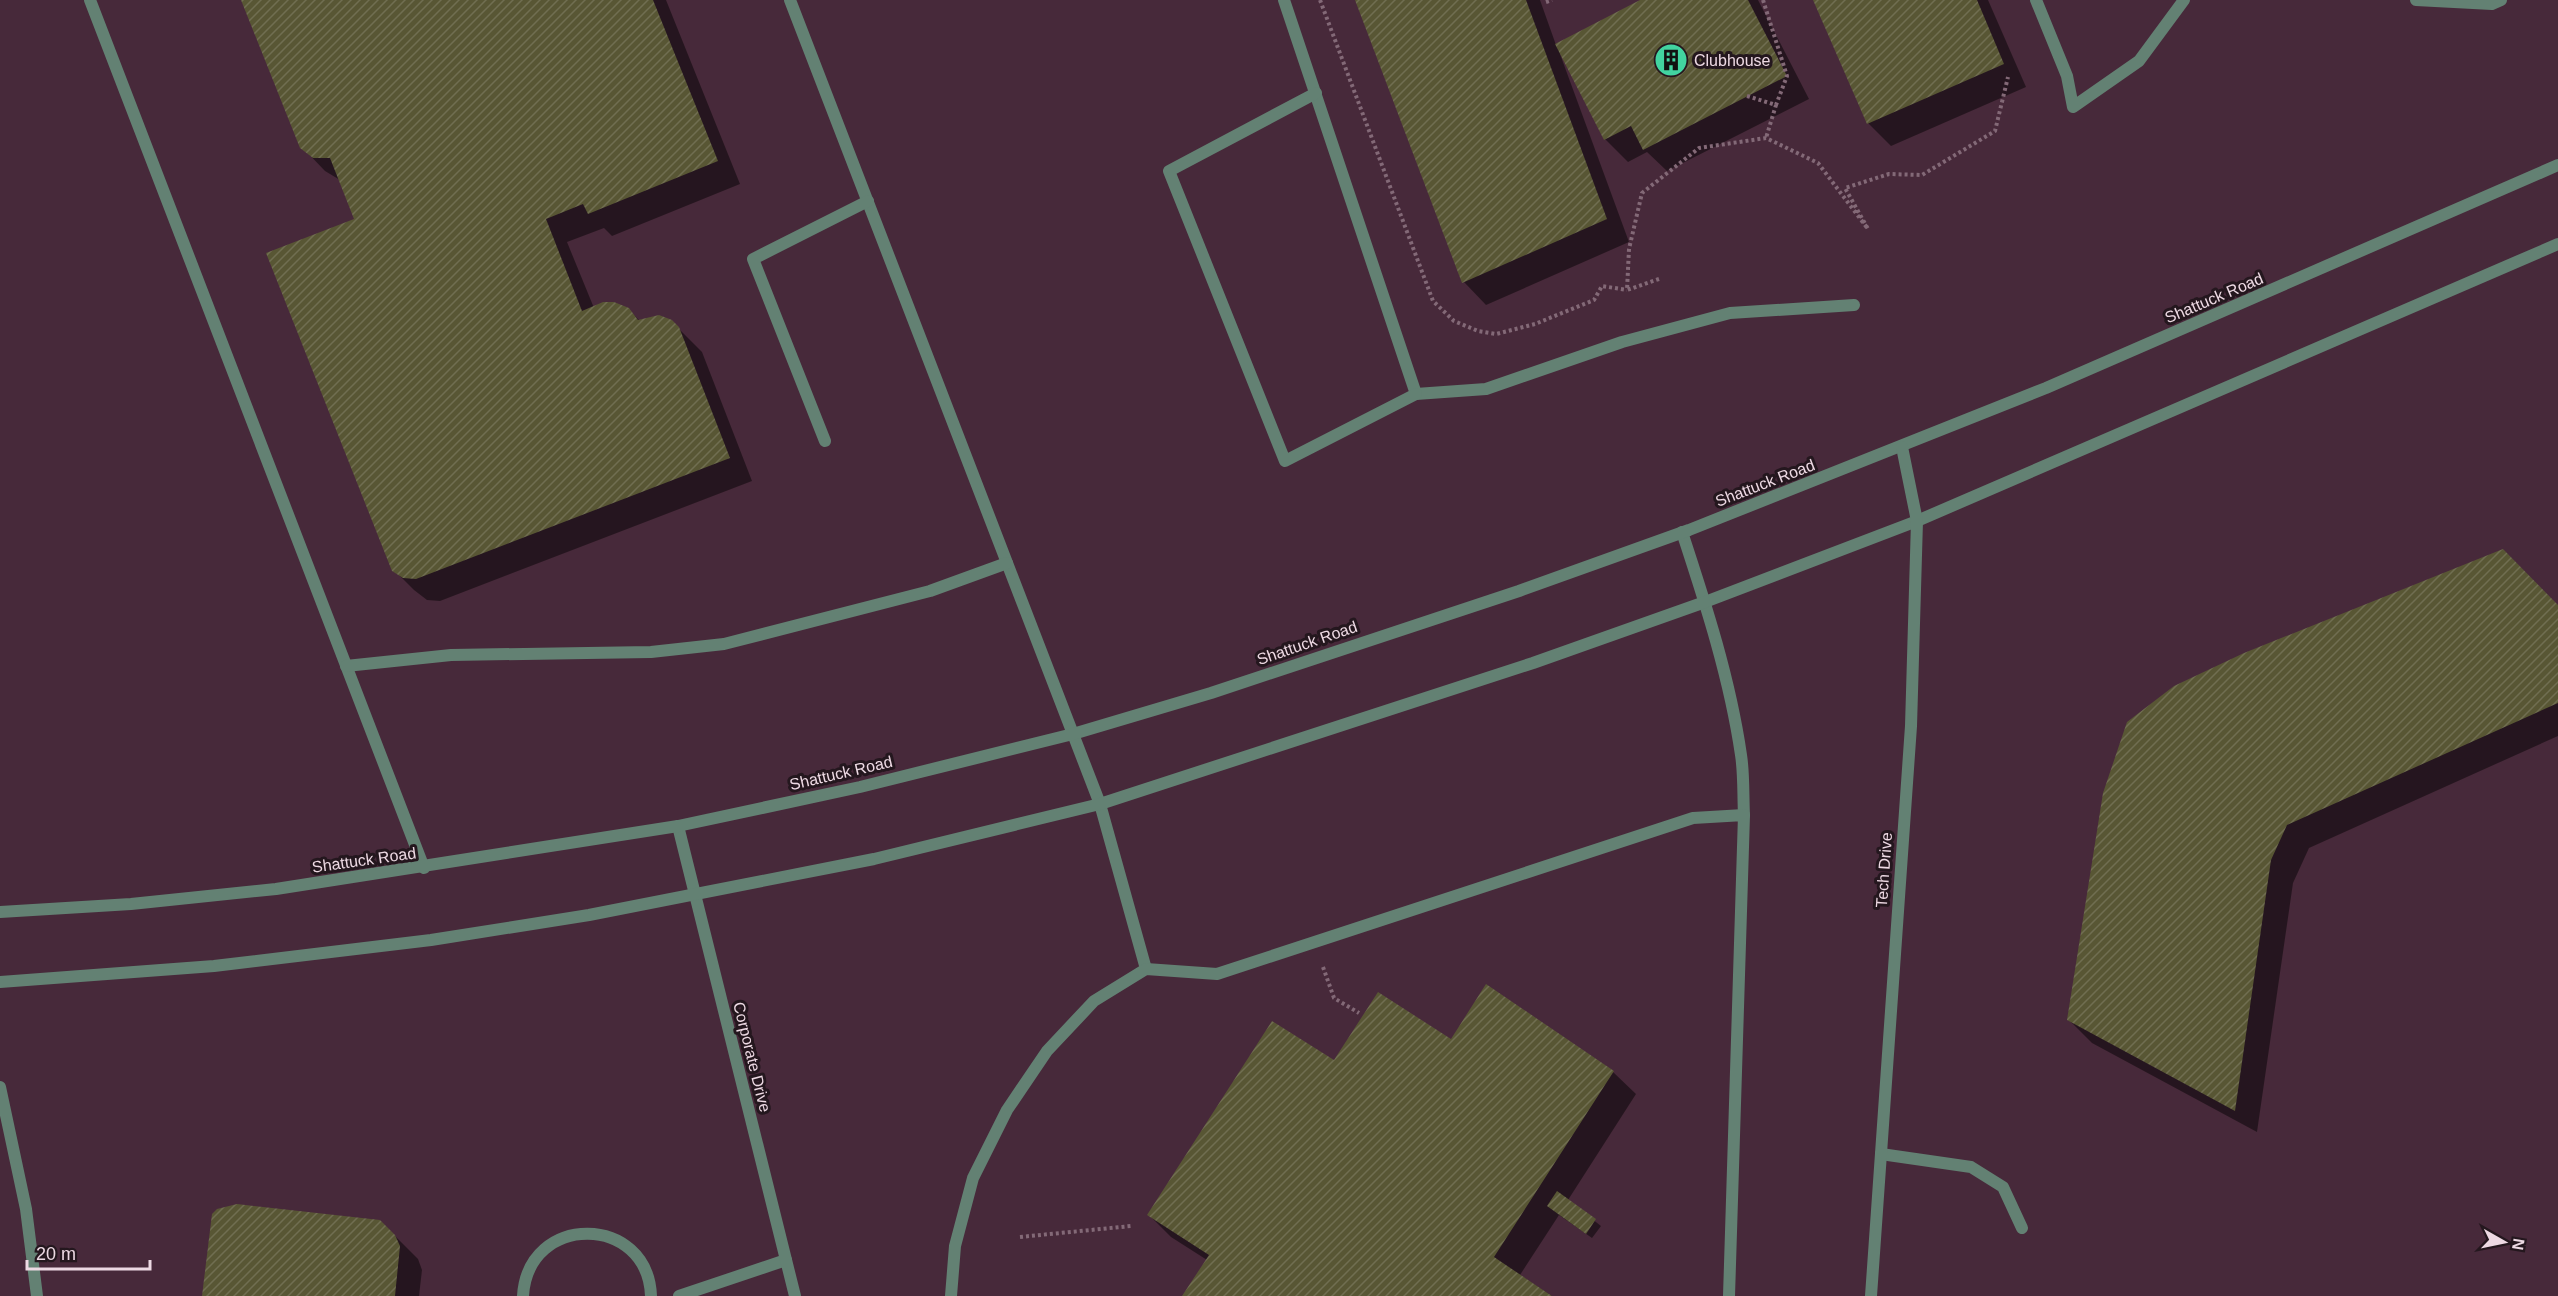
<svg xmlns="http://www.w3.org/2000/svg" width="2558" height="1296" font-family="Helvetica,sans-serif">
  <defs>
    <pattern id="building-hatch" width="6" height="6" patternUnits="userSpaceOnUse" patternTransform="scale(1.5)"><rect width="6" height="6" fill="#585634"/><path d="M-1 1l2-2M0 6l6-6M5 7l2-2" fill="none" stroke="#706e51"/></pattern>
  </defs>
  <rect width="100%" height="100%" fill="#47293a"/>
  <g fill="#0007">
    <polygon points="242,0 666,0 740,184 612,236 604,228 567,242 594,308 628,309 640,321 671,321 702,352 752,481 440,601 427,600 414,590 391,567 356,220 340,180 325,171 302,147"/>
    <polygon points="1356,0 1540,0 1556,45 1643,0 1758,0 1809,99 1667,171 1647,152 1628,162 1605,139 1562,53 1560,54 1629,242 1486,305 1464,282"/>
    <polygon points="1814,0 1988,0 2026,87 1891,146 1868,123"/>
    <polygon points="2558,607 2558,736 2309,848 2293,883 2257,1132 2092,1043 2069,1020 2105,793"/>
    <polygon points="1451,1041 1613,1072 1636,1094 1568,1200 1601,1226 1592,1238 1559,1215 1520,1275 1552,1296 1184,1296 1207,1260 1171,1237 1149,1215 1335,1063"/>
    <polygon points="384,1225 418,1259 422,1270 419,1296 204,1296"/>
  </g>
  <g fill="url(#building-hatch)">
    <polygon points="241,0 653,0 718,161 588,214 583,204 546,219 582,311 603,302 614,302 629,308 638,320 659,315 672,320 679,327 730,458 416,579 403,578 392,571 266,253 354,219 330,158 313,158 300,148"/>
    <polygon points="1355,0 1526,0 1607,219 1462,283"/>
    <polygon points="1640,0 1748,0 1787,76 1643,150 1631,126 1604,140 1555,44"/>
    <polygon points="1813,0 1977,0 2004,64 1867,124"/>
    <polygon points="2503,549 2558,605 2558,703 2287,825 2271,860 2235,1111 2067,1020 2103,793 2127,722 2174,686 2244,653"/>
    <polygon points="1486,984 1614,1071 1494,1257 1552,1296 1182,1296 1209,1255 1147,1215 1272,1021 1334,1060 1378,992 1451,1039"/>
    <polygon points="1557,1191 1596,1219 1586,1234 1547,1206"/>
    <polygon points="237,1204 380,1220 395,1235 400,1246 395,1296 202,1296 212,1214 217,1209"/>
  </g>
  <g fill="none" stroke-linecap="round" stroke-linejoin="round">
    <g stroke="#836977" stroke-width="4" stroke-dasharray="3 3" stroke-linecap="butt">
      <polyline points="1320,0 1433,301 1454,321 1478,331 1496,334 1535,324 1594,300 1602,286 1627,290"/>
      <polyline points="1763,0 1787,76 1776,105"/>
      <polyline points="1546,2 1552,0"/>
      <polyline points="1747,96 1776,105 1766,138"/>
      <polyline points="1659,279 1627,290 1629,249 1642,193 1699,148 1766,138 1818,163 1868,229 1845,188 1889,174 1922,175 1995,131 2008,77"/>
      <polyline points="1323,967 1334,998 1359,1013"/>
      <polyline points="1020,1237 1131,1226"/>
    </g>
    <g stroke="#638173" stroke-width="12">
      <polyline points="90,0 424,868"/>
      <polyline points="790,0 1100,804 1146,969"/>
      <polyline points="1284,0 1416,394 1486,389 1622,342 1730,313 1854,305"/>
      <polyline points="2036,0 2067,76 2073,107 2139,61 2184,0"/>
      <polyline points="2416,0 2492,4 2501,0"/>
      <polyline points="1316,93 1169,171 1285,461 1416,394"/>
      <polyline points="825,441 753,259 868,201"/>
      <path d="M1682,532C1706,605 1730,679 1741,755C1744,774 1743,795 1744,815"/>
      <polyline points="346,666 451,655 651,652 724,644 930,591 1007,563"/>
      <polyline points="0,1087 26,1209 37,1296"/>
      <polyline points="1881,1154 1971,1167 2003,1187 2022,1228"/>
      <path d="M523,1296C528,1212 648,1214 651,1296"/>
      <polyline points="679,1296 786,1260"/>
      <polyline points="951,1296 955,1246 973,1178 1007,1110 1047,1051 1094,1001 1146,969 1217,974 1693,818 1744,815 1729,1296"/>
    </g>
    <g stroke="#638173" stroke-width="12">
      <polyline points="678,826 795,1296"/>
      <polyline points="0,912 131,904 276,889 678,826 860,787 1073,734 1211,693 1519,591 1689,530 2046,388 2558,165"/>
      <polyline points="0,982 214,966 431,940 589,915 874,859 1100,804 1533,663 1705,602 1917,521 2558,244"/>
      <polyline points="1871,1296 1911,726 1917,521 1902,447"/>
    </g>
  </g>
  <defs>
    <g id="building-disc" transform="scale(1.725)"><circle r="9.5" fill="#42d4a0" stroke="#24171e"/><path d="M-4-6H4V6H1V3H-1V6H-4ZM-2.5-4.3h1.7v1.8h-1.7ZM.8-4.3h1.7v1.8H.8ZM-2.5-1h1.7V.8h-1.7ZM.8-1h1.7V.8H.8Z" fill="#111"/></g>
  </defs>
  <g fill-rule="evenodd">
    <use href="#building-disc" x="1671" y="60"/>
  </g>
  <g text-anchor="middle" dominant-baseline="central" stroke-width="6" stroke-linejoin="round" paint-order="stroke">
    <g font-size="16" fill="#edd9e3" stroke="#24171e" text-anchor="start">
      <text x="1694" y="60">Clubhouse</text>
    </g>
    <g font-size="16" fill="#edd9e3" stroke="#24171e">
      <text transform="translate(2214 298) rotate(-23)">Shattuck Road</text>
      <text transform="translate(1765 483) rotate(-21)">Shattuck Road</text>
      <text transform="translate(1307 643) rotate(-19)">Shattuck Road</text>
      <text transform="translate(841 773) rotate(-13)">Shattuck Road</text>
      <text transform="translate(364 860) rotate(-8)">Shattuck Road</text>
      <text transform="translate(1884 870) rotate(-86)">Tech Drive</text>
      <text transform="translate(752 1057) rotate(76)">Corporate Drive</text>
    </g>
  </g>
  <g transform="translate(2504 1242) rotate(99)" stroke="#24171e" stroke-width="4.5" paint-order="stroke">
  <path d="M0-4.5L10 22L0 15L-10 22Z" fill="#edd9e3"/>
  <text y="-9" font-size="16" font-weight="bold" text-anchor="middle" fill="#edd9e3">N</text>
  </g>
  <path d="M27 1260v9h123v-9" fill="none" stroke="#edd9e3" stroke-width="3"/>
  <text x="36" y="1260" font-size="18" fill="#edd9e3" stroke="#24171e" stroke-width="4.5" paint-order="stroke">20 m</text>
</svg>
